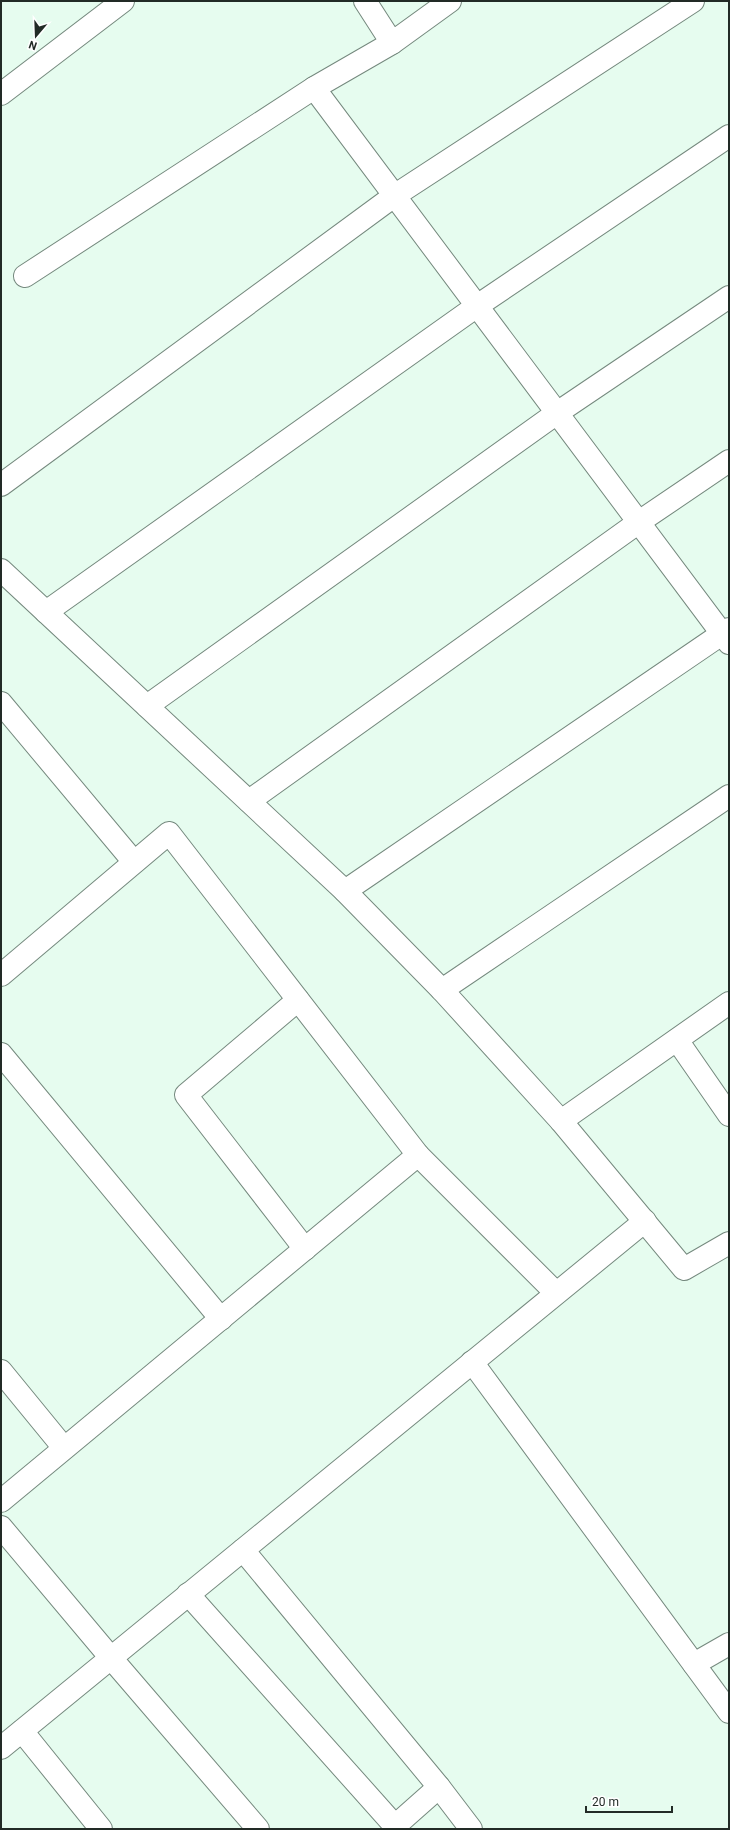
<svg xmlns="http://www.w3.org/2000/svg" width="730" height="1830" font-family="Roboto,sans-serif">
  <rect width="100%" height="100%" fill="#e6fcef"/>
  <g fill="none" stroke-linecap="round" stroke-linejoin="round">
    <g stroke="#75897e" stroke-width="24">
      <g id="minor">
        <polyline points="365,1 392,43 450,1"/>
        <polyline points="392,43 314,88 729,643"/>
        <polyline points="1,94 123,1"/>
        <polyline points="25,276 314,88"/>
        <polyline points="1,485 394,196 693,1"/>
        <polyline points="1,570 345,891 729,629"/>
        <polyline points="46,612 477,306 729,136"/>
        <polyline points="1,703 134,862"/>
        <polyline points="147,706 557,413 729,297"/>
        <polyline points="249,801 639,522 729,461"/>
        <polyline points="345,891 442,990 561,1121 729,1003"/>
        <polyline points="1,975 169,833 418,1155"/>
        <polyline points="442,990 729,796"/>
        <polyline points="298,1000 186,1095 305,1249"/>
        <polyline points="677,1040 729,1115"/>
        <polyline points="1,1054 221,1319"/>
        <polyline points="561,1121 684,1269 729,1243"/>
        <polyline points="472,1362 729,1712"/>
        <polyline points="1,1371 64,1448"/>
        <polyline points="1,1501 418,1155 556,1293"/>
        <polyline points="1,1527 111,1658 258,1829"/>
        <polyline points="243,1550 439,1787 471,1829"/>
        <polyline points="188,1594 395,1826 439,1787"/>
        <polyline points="694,1664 729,1644"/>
        <polyline points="22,1731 101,1829"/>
        <polyline points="1,1748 645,1221"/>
      </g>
    </g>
    <use href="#minor" stroke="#fff" stroke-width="22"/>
  </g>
  <rect width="730" height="1830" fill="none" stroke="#222b26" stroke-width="4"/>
  <g transform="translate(36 36) rotate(199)" stroke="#ffffff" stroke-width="3" paint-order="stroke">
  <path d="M0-3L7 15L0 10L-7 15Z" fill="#222b26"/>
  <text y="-6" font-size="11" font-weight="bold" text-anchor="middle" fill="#222b26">N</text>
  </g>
  <path d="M586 1806v6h86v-6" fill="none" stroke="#222b26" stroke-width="2"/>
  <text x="592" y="1806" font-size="12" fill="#222b26" stroke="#ffffff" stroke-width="3" paint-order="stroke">20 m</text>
</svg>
